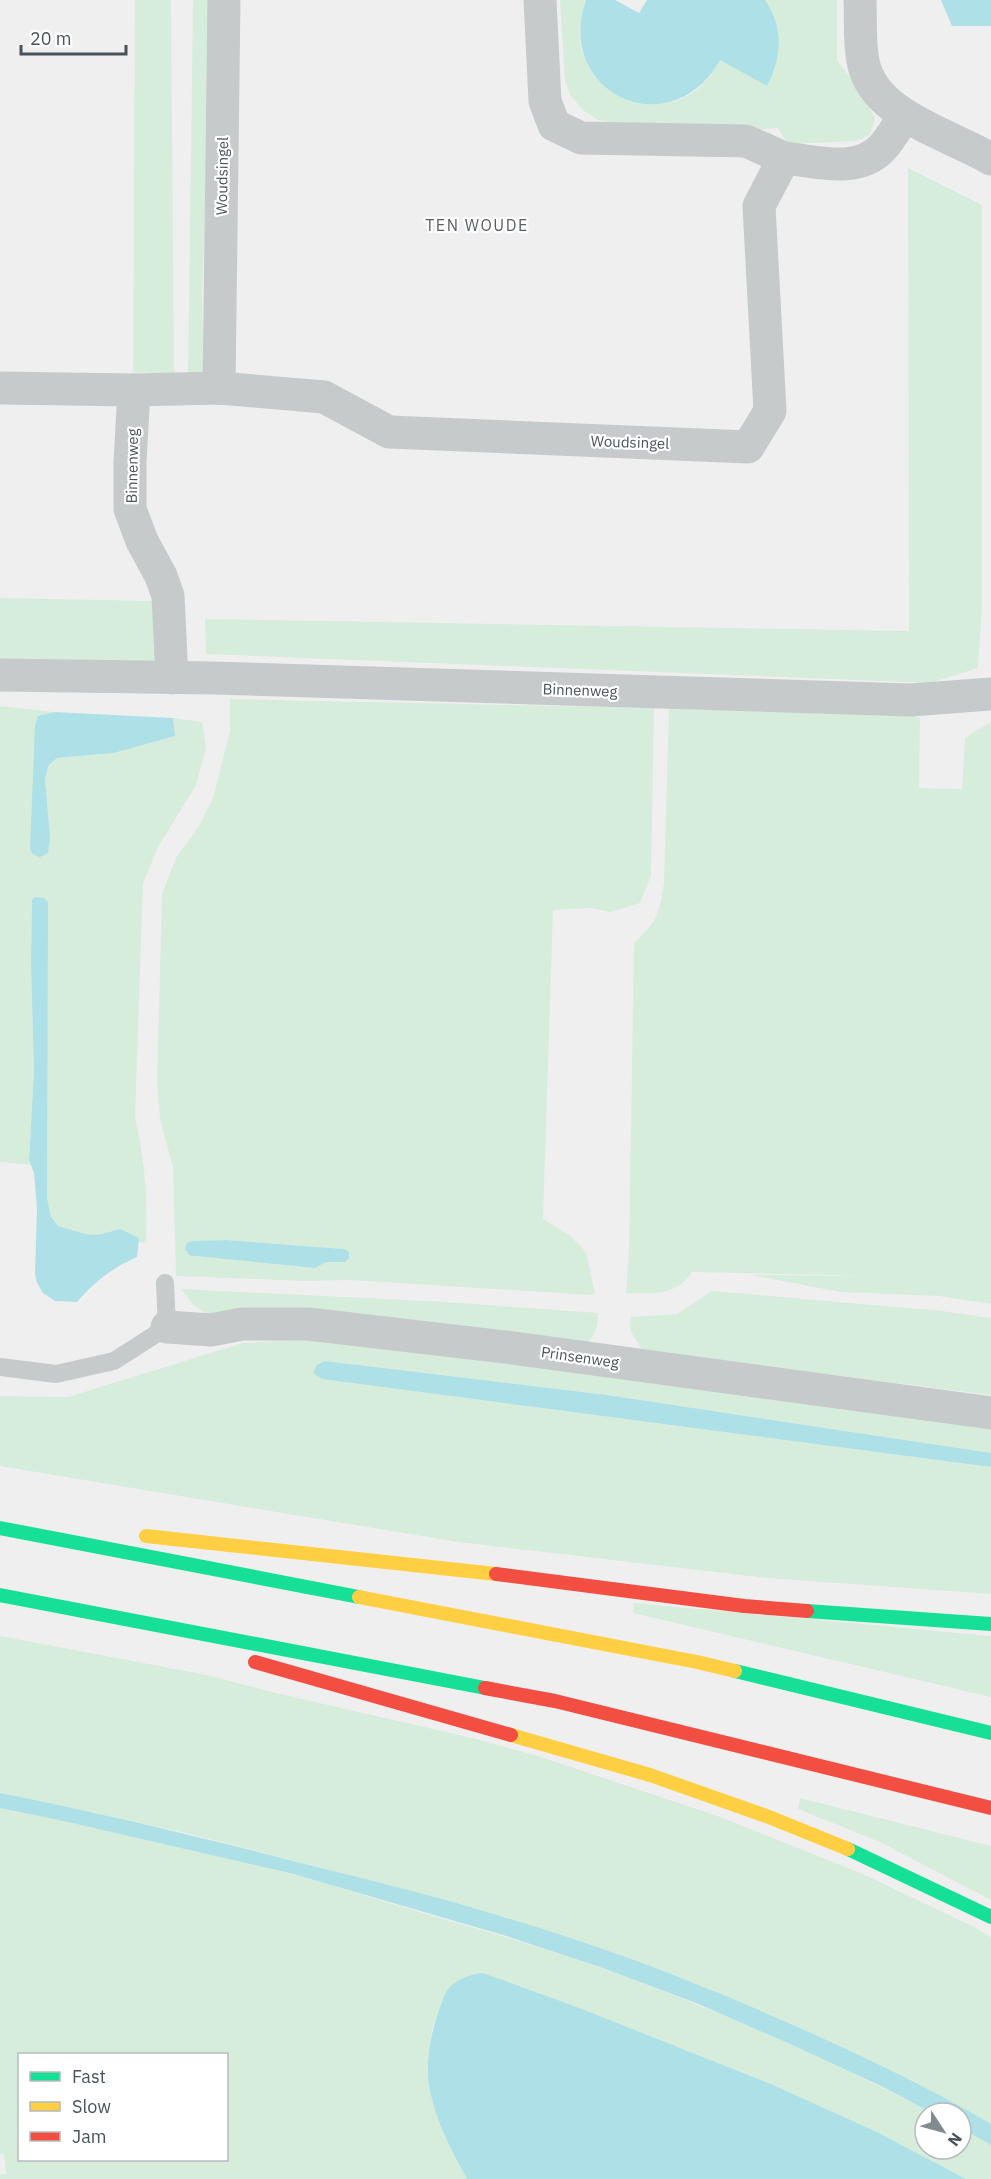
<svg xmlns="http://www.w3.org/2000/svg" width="991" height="2179" font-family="'IBM Plex Sans',sans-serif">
  <rect width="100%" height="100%" fill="#f0efef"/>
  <g fill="#d6eddc" fill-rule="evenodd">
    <polygon points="135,0 171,0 174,374 133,372"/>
    <polygon points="193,0 213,0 202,299 204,372 188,376"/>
    <path d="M560,0H586C578,23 576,49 591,70C593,74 596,79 599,81C608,87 624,89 634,92C644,95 659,103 669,102C692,100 711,78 720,59L774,72C781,47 780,22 765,0H837V60L866,99L875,119L870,135L856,141L788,144L778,128L743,131L620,124L598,120L583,110L571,96L565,80Z"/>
    <polygon points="908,168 982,205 982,606 978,668 930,683 206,654 205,619 909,631"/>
    <polygon points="0,598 155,601 159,663 0,661"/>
    <path d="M230,699L654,708L651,876L640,903L610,912L591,908L553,910L543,1219L569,1235L586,1252L595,1293L591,1295L350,1280L306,1281L176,1276L173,1167L160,1120L157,1083L162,894L176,858L199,826L213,798L230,731ZM225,1240L344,1249L345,1261L326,1262L315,1268L195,1256L192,1241Z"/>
    <path d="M0,706L54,712L38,716L35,725L50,837L45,778L49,766L57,758L114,753L175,736L173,718L202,722L206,748L196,785L158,847L143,883L135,1118C145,1159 148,1201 146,1243L138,1242L120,1229L98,1235L85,1234L58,1226L51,1217L47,1198V1041L34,897L32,900L31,963L34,1071L29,1159L31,1165L0,1162Z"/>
    <path d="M669,709L905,713L920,718L919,788L962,789L965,738L991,722V1304L939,1296L840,1292L751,1275L871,1276L692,1272C676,1296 652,1294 626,1293L629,1249L634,943C657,922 660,912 664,882Z"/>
    <path d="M181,1289L446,1302L586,1312L598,1313C598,1328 596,1333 586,1344L206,1314L194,1305Z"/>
    <polygon points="712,1291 942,1311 991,1318 991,1395 643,1351 631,1332 630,1317 677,1314"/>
    <polygon points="308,1339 394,1347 991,1426 991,1453 607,1395 325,1361 317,1365 313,1373 322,1379 991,1467 991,1594 766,1578 458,1542 0,1466 0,1396 68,1397 243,1343"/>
    <polygon points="634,1603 991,1636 991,1697 633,1613"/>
    <polygon points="0,1636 207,1675 276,1693 472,1738 538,1756 715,1815 863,1874 974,1927 991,1937 991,2124 703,1987 606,1950 508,1918 408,1890 186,1833 0,1793"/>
    <polygon points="800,1798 991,1846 991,1900 880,1842 798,1809"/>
    <path d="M0,1808C97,1827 194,1848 289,1873C328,1883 365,1896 403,1907C470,1927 536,1945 602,1968C715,2009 825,2057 932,2113H925V2149H961V2128L991,2145V2179H966L877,2132L771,2084L582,2009L470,1975L451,1985L443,1998L433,2026L428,2056L451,2148L467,2179H0V2174H6L4,2154H0ZM20,2054H226V2160H20Z"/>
  </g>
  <g fill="#aee0e7">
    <path d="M586,0H615L639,13L647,0H765C784,28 782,57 767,86L720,60C672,147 553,94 586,0Z"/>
    <polygon points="941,0 991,0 991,26 952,26"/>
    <polygon points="54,712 173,718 175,736 114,753 57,758 49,765 45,778 50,837 48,853 40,857 34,855 30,850 35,725 38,716"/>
    <path d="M34,897L44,898L48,902L47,1198L51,1217L58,1226L85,1234L98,1235L120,1229L139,1238L137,1257C112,1268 94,1282 77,1302L55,1301L43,1293L37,1283L35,1274L37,1209L34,1173L29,1160L34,1071L31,963L32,900Z"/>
    <polygon points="226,1240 344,1249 349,1252 349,1258 345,1262 326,1262 315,1268 195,1256 189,1255 185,1249 187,1243 192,1241"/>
    <polygon points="325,1361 607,1395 991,1453 991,1467 322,1379 313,1373 317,1365"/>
    <path d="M0,1793C105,1814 209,1839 313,1866C378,1882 443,1898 507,1918C623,1952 736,1998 846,2049C895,2072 944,2096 991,2124V2145L961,2128V2113H932L883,2087L790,2044L696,2003L600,1967L503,1935L290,1873L68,1822L0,1808Z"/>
    <path d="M483,1973L582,2009L771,2084L877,2132L966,2179H467C454,2155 440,2129 433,2103C423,2071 429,2038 440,2007C443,1999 446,1989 453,1984C463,1977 472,1974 483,1973Z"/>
  </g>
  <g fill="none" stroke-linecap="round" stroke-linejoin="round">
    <polyline stroke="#c7cacb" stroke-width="18" points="0,1367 56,1374 114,1361 167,1327 165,1283"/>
    <g stroke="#c7cacb" stroke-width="33">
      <polyline points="540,0 545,101 554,125 581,138 746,141 784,158"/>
      <path d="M860,0C861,20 859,41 863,61C872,115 949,134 991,159"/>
      <path d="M0,388L134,390L219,388L324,397L389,432L748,447L770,411L759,206L784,158C815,161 858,175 883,147C891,138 897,126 905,116"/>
      <polyline points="219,388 224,0"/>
      <polyline points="134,390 130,462 130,509 142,541 161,576 168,596 172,678"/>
      <polyline points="0,675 215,678 911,700 991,694"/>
      <polyline points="167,1327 211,1330 242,1324 308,1324 513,1348 991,1413"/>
    </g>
    <g stroke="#16e098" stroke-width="14">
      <polyline points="0,1528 359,1597"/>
      <polyline points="0,1595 485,1688"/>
      <polyline points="807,1611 991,1624"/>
      <polyline points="735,1671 991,1733"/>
      <polyline points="848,1849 991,1917"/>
    </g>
    <g stroke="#ffcf43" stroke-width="14">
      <polyline points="146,1536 496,1574"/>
      <polyline points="359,1597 697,1662 735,1671"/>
      <polyline points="511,1735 650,1775 769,1817 848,1849"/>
    </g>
    <g stroke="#f24e42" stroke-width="14">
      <polyline points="496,1574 744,1606 807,1611"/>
      <polyline points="255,1662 511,1735"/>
      <polyline points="485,1688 555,1701 991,1808"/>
    </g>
  </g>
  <g text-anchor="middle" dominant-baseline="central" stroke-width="4.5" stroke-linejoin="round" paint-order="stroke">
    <g font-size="15" fill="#48535a" stroke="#fff">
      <text transform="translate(222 176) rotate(-89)">Woudsingel</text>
      <text transform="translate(630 442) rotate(2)">Woudsingel</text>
      <text transform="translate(132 466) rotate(-89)">Binnenweg</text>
      <text transform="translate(580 690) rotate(2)">Binnenweg</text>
      <text transform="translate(580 1357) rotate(8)">Prinsenweg</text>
    </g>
    <g font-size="16" letter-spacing="1.5" fill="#5b5f63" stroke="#fff">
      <text x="477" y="225">TEN WOUDE</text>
    </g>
  </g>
  <rect x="18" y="2053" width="210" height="108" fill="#ffffff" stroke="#b6babd" stroke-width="1.5"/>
  <rect x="30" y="2072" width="30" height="9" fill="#16e098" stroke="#b6babd" stroke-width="1.5"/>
  <text x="72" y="2083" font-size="18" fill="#48535a">Fast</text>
  <rect x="30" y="2102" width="30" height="9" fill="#ffcf43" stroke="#b6babd" stroke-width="1.5"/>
  <text x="72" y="2113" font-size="18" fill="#48535a">Slow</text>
  <rect x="30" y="2132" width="30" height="9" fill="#f24e42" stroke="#b6babd" stroke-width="1.5"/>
  <text x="72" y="2143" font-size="18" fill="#48535a">Jam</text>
  <g transform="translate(943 2131) rotate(126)"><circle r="28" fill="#ffffff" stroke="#b6babd" stroke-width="1.5"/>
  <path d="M0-4.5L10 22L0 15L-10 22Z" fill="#838a8e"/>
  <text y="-9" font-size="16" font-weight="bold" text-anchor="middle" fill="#48535a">N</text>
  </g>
  <path d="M21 45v9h105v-9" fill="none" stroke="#48535a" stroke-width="3"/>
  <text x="30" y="45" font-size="18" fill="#48535a" stroke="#ffffff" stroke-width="4.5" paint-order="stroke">20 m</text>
</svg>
